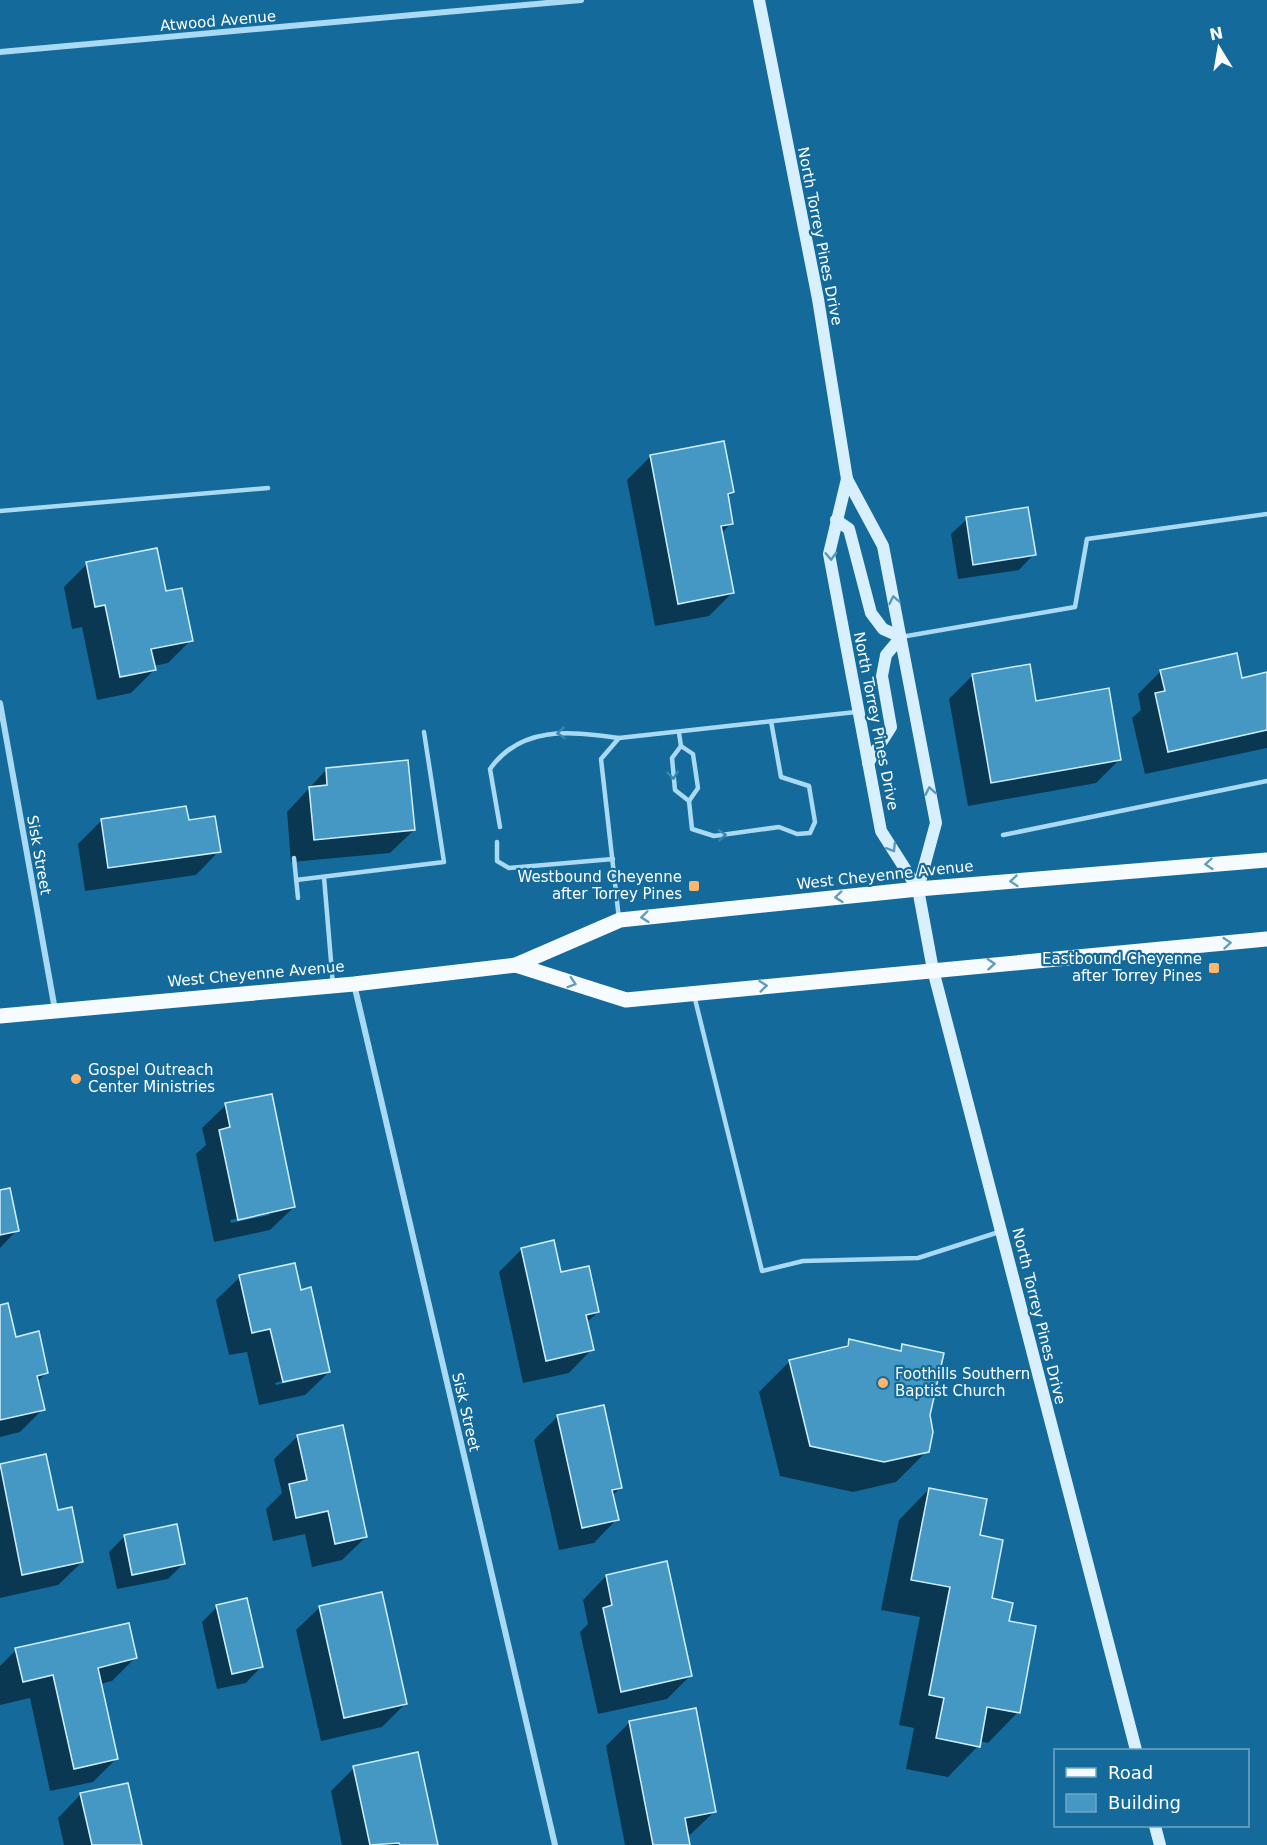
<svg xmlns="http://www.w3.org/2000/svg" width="1267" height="1845" font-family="'DejaVu Sans',sans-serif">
  <rect width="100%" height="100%" fill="#146a9a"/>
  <g fill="#0007" fill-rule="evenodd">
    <polygon points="651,456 733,492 727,498 731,523 721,534 732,593 709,616 655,626 627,480"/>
    <polygon points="967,519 1034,554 1019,570 958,579 951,534"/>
    <polygon points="87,564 164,593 191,640 168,663 153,666 154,670 131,693 97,700 82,627 72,629 64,587"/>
    <polygon points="1161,671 1241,679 1267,674 1267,748 1145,774 1132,718 1141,710 1138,694"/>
    <polygon points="972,676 1035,702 1120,759 1096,783 968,806 949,699"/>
    <polygon points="326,770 414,830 390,853 291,862 287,812"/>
    <polygon points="101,821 219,851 196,875 85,891 78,844"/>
    <path d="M226,1105L294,1207L270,1230L214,1242L196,1154L206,1145L202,1128ZM269,1211V1215L231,1223L230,1220Z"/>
    <polygon points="0,1192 17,1230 0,1248"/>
    <polygon points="522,1249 560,1274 598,1312 586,1323 592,1349 569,1373 523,1383 499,1272"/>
    <path d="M240,1277L300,1292L329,1372L305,1395L259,1405L247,1352L229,1355L216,1300ZM303,1376V1379L276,1385L275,1383Z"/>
    <polygon points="0,1306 15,1339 47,1372 37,1382 43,1409 20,1432 0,1437"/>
    <polygon points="850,1341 897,1352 903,1346 928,1415 927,1451 896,1482 853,1492 780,1476 759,1392 790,1361 842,1349"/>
    <polygon points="558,1416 621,1487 612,1496 617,1519 594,1543 559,1550 534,1440"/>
    <polygon points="298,1436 366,1537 342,1560 312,1567 305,1534 273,1541 266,1509 282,1493 274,1459"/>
    <polygon points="45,1456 57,1512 82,1562 58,1585 0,1598 0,1465"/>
    <polygon points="929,1489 979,1537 990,1599 1008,1622 1018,1712 988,1743 979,1741 978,1746 948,1777 906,1769 914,1728 899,1725 920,1617 881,1610 899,1520"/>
    <polygon points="125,1536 184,1563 168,1579 117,1589 109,1552"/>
    <polygon points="606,1576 690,1676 667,1699 598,1714 580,1632 588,1624 583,1600"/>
    <polygon points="217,1607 261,1667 246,1683 217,1689 202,1622"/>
    <polygon points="320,1607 405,1704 382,1727 321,1741 296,1630"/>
    <polygon points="16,1650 135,1658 112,1681 100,1684 117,1758 93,1782 50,1791 30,1698 0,1705 0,1666"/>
    <polygon points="695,1710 715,1811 691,1834 687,1835 689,1845 625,1845 606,1746 629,1723"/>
    <polygon points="354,1768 436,1845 342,1845 331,1791"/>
    <polygon points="81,1794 140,1845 64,1845 58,1818"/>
  </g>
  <g fill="#4698c4" stroke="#d1eefd" stroke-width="1.5">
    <polygon points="724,441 734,492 728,494 733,524 721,526 734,593 678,604 650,455"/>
    <polygon points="1028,507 1036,555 973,565 966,517"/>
    <polygon points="157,548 166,591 182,588 193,641 151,649 156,670 120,677 105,605 95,607 86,562"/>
    <polygon points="1237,653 1242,678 1267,672 1267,730 1168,752 1155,693 1165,691 1160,670"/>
    <polygon points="1030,664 1036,701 1109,688 1121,760 991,783 972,674"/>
    <polygon points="408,760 415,830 314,840 309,787 327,785 326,768"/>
    <polygon points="186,806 189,820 215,816 221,852 108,868 101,819"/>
    <polygon points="272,1094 295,1207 238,1220 219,1130 230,1127 225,1103"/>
    <polygon points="10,1188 19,1231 0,1235 0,1190"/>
    <polygon points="554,1240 561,1272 589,1266 599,1312 586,1315 594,1350 546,1361 521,1248"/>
    <polygon points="295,1263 301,1290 311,1287 330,1372 283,1382 270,1329 252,1333 239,1275"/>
    <polygon points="8,1303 16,1337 39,1331 48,1373 37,1376 45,1410 0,1420 0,1305"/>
    <polygon points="849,1339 901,1351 902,1344 944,1353 930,1415 933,1432 929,1452 884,1462 810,1446 789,1360 848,1346"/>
    <polygon points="604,1405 622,1488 612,1490 619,1520 582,1528 557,1415"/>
    <polygon points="343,1425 367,1537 335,1544 328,1511 296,1518 289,1484 307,1480 297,1435"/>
    <polygon points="46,1454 58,1510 72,1507 83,1562 22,1575 0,1464"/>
    <polygon points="929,1488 987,1499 980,1535 1003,1540 992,1598 1013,1603 1009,1621 1036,1626 1020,1713 987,1707 980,1747 936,1738 944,1698 929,1695 950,1587 911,1580"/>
    <polygon points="177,1524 185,1564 132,1575 124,1535"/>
    <polygon points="667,1561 692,1676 621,1692 603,1608 612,1605 606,1575"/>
    <polygon points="382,1592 407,1704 344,1718 319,1606"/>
    <polygon points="247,1598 263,1667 232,1674 216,1605"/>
    <polygon points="129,1623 137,1658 98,1668 118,1759 74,1769 53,1675 23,1682 15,1648"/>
    <polygon points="696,1708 716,1812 685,1818 690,1845 653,1845 629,1721"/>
    <polygon points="418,1752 438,1845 400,1845 399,1843 370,1845 353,1766"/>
    <polygon points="128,1783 142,1845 92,1845 80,1793"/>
  </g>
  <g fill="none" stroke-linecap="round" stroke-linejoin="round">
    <g stroke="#a9d9f3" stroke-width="4.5">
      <polyline points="0,511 268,488"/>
      <polyline points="901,637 1075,607 1087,539 1267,514"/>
      <polyline points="679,733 681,746 693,754 698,788 689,801 692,829 714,836 779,827 797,834 810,833 815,822 809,786 781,777 771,721"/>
      <polyline points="681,746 672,758 675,790 689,801"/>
      <path d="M500,827L490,769C522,724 572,732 619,738"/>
      <polyline points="1003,835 1267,781"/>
      <polyline points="497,842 497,861 509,868 613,859"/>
      <polyline points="294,858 298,898"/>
      <polyline points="324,877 333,985"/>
      <polyline points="296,880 444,862 424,732"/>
      <polyline points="619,919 601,759 619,738 856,712"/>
      <polyline points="694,995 762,1271 803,1261 918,1258 999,1232"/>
    </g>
    <g stroke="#a9d9f3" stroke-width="6">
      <polyline points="0,52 581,0"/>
      <polyline points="0,703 55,1010"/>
      <polyline points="354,984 555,1845"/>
    </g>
    <g stroke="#d8effd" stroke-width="12">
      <polyline points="759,0 818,299 847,479 883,546 936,823 918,889"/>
      <polyline points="847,479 829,554 881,831 918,889 933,970 1136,1750"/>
      <polyline points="836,520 849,529 871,613 883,629 901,637 886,655 882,676 891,727 868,763"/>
      <polyline points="1155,1826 1160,1845"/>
    </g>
    <g stroke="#f5fbff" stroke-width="15">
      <polyline points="516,965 626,1000 1267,939"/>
      <polyline points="0,1016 354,984 516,965 620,920 918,889 1267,860"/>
    </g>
  </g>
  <defs><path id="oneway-chevron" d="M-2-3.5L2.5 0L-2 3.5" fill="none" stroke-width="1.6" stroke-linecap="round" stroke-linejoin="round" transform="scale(1.5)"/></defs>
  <g stroke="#5999bd">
    <use href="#oneway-chevron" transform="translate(831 556) rotate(88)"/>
    <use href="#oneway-chevron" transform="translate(894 600) rotate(-101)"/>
    <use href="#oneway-chevron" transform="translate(930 791) rotate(-100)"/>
    <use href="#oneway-chevron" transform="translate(892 848) rotate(58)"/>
  </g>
  <g stroke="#3986b0">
    <use href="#oneway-chevron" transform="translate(561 733) rotate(175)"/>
    <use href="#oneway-chevron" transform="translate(673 775) rotate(84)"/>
    <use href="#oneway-chevron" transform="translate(722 835) rotate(-4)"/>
  </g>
  <g stroke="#639dbd">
    <use href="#oneway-chevron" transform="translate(1209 864) rotate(175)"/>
    <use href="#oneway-chevron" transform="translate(1014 881) rotate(175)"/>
    <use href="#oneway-chevron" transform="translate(839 897) rotate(174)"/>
    <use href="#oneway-chevron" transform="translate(645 917) rotate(174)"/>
    <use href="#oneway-chevron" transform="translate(1227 943) rotate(-5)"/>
    <use href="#oneway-chevron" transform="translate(991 964) rotate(-5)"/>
    <use href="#oneway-chevron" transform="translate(572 983) rotate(18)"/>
    <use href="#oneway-chevron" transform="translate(763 986) rotate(-6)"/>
  </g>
  <g fill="#ffb66b" stroke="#146a9a" stroke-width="2">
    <rect x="688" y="880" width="12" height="12" rx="3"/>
    <rect x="1208" y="962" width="12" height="12" rx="3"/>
    <circle cx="76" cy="1079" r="6"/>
    <circle cx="883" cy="1383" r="6"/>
  </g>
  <g text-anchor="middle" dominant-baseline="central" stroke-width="4.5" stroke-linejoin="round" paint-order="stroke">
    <g font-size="15" fill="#fff" stroke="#146a9a">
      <text transform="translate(218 21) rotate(-5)">Atwood Avenue</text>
      <text transform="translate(820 236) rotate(79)">North Torrey Pines Drive</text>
      <text transform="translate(876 721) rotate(79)">North Torrey Pines Drive</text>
      <text transform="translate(39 855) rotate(80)">Sisk Street</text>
      <text transform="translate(885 875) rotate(-6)">West Cheyenne Avenue</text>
      <text transform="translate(256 974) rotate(-5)">West Cheyenne Avenue</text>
      <text transform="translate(1039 1316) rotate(76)">North Torrey Pines Drive</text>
      <text transform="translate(466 1412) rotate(77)">Sisk Street</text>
    </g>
    <g font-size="15" fill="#fff" stroke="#146a9a" text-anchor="end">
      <text x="682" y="877">Westbound Cheyenne<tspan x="682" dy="17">after Torrey Pines</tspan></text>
      <text x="1202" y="959">Eastbound Cheyenne<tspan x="1202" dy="17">after Torrey Pines</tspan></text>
      <text x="88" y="1070" text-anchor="start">Gospel Outreach<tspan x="88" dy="17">Center Ministries</tspan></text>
      <text x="895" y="1374" text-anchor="start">Foothills Southern<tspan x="895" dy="17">Baptist Church</tspan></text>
    </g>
  </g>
  <rect x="1054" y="1749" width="195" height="78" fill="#146a9a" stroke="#72a6c2" stroke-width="1.5"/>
  <rect x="1066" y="1768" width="30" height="9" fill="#f5fbff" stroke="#72a6c2" stroke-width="1.5"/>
  <text x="1108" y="1779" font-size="18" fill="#ffffff">Road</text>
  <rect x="1066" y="1794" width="30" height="18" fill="#4698c4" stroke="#72a6c2" stroke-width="1.5"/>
  <text x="1108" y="1809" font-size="18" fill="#ffffff">Building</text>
  <g transform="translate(1219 48) rotate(349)" stroke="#146a9a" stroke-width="4.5" paint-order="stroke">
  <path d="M0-4.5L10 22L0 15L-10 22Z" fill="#ffffff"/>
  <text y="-9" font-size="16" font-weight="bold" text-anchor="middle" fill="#ffffff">N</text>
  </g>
</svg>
